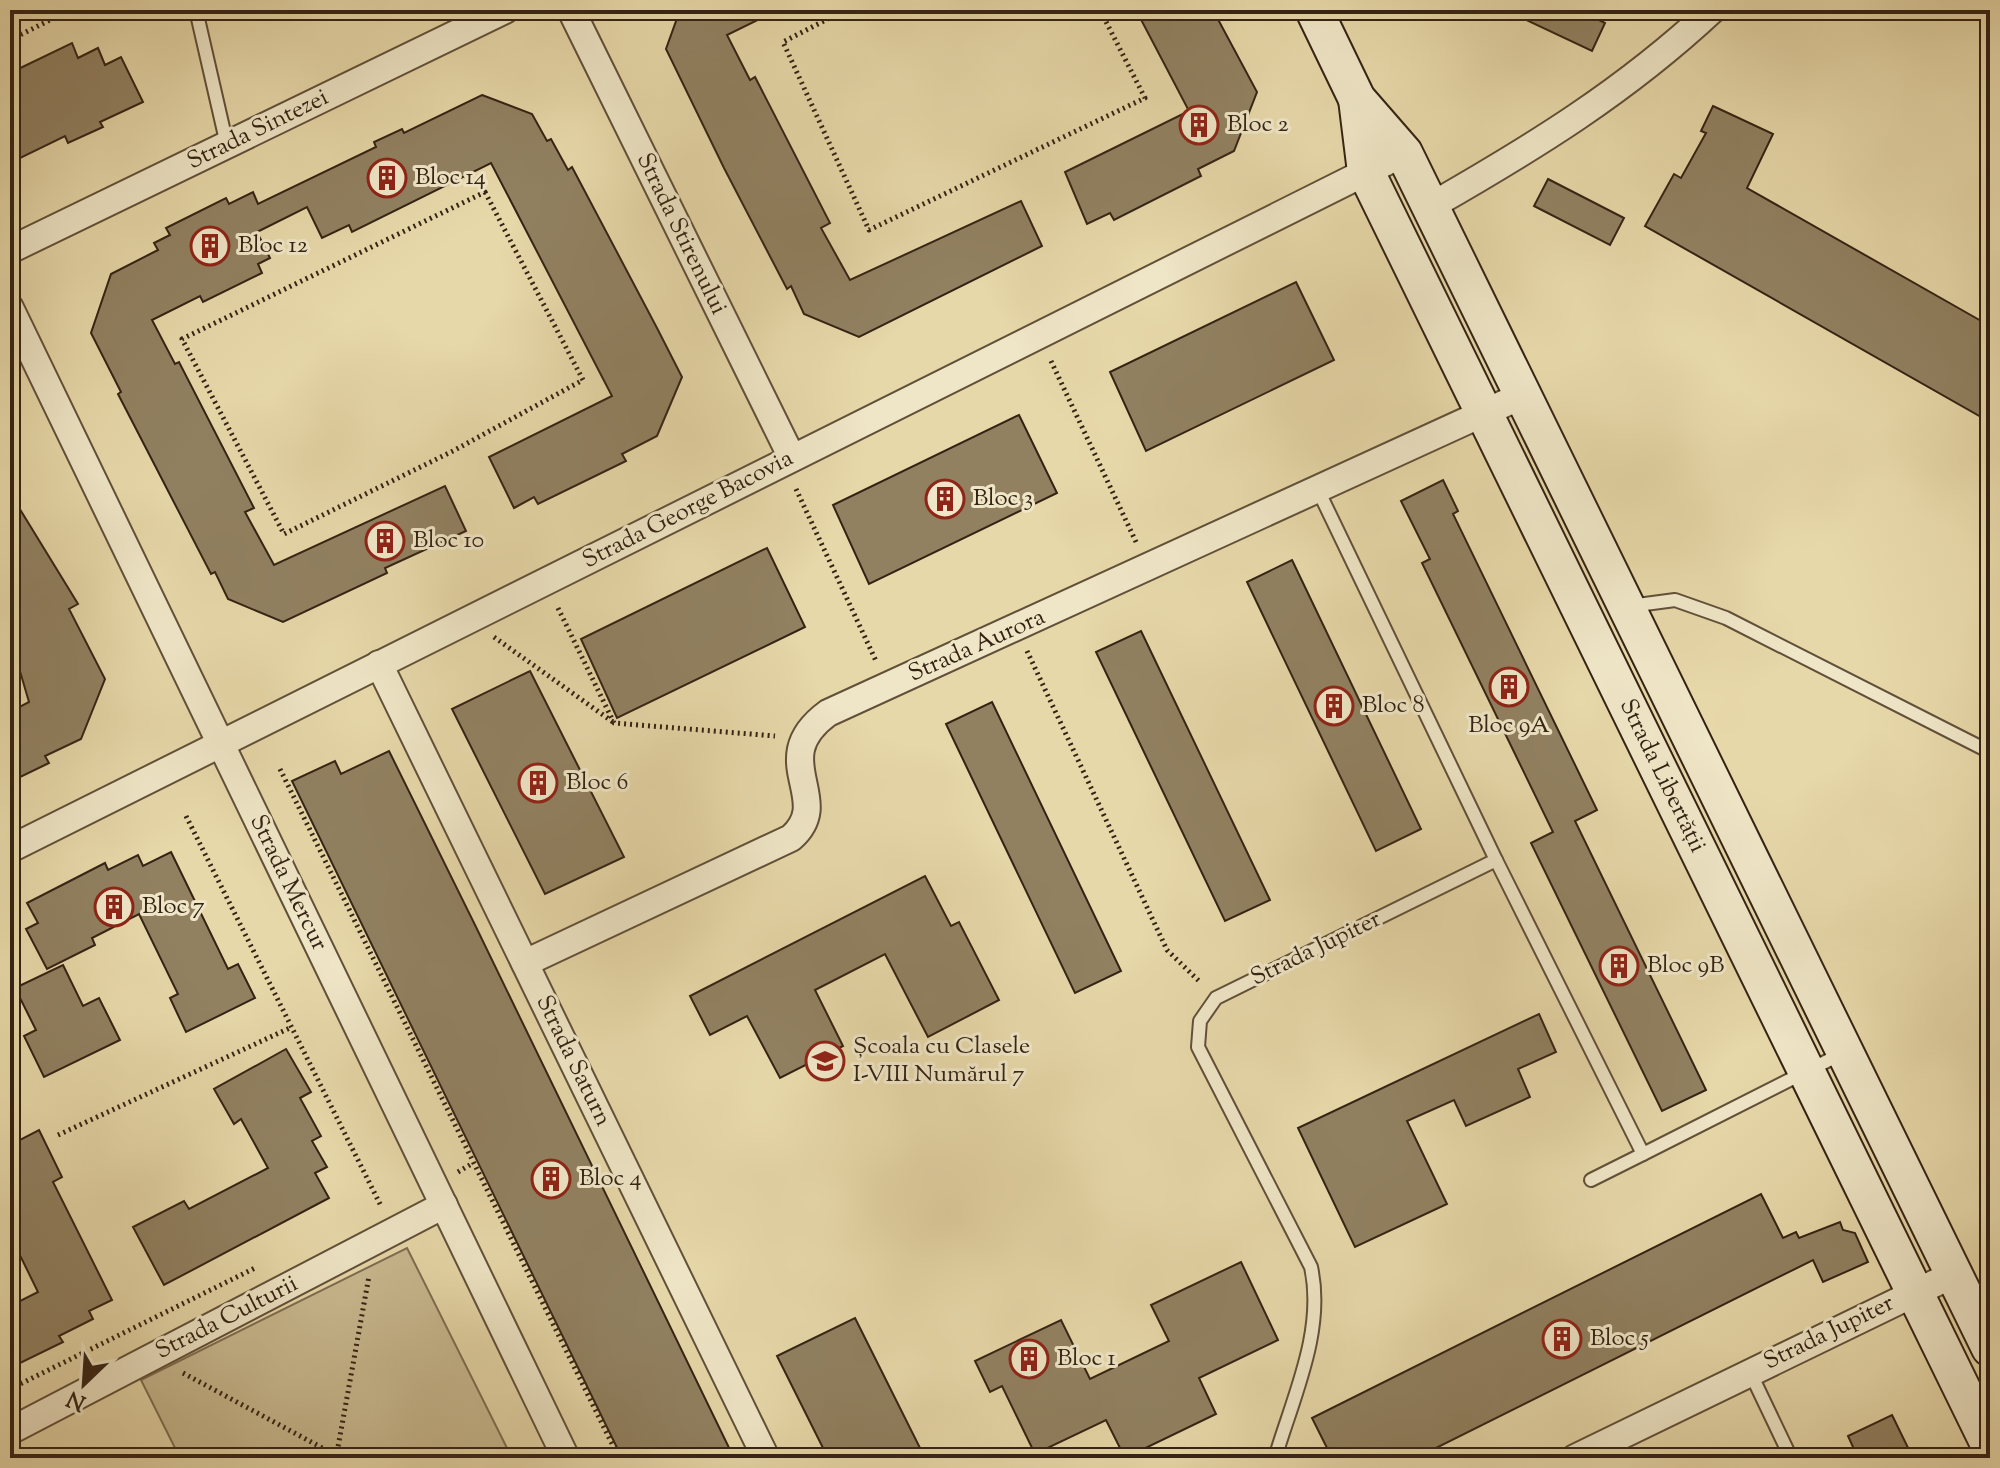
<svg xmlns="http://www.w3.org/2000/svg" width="2000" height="1468" font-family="'Sorts Mill Goudy',serif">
  <rect width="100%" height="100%" fill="#e7d8a9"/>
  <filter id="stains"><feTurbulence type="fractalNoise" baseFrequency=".0025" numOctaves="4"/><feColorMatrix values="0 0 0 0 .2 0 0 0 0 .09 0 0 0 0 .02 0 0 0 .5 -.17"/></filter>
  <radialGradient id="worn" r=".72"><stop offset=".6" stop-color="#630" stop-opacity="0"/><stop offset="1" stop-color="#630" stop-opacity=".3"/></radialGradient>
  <polygon fill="#c9b990" stroke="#7e6e52" stroke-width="2" points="407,1248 512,1458 180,1458 141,1380"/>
  <g fill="#918161" stroke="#342314" stroke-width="2">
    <polygon points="680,10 778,10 727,35 750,80 755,77 830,223 821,228 850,280 1021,201 1042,246 859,337 804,314 791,286 787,289 724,168 666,49"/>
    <polygon points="1136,10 1213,10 1257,92 1234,151 1198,169 1201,176 1114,220 1110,213 1087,224 1065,172 1189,111"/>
    <polygon points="1505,10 1579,10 1605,23 1592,51"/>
    <polygon points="72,43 78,58 98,48 105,65 121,57 143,102 100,122 103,127 68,143 65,136 10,163 10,73"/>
    <polygon points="482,95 532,114 547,141 551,139 568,170 572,167 657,328 682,377 657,436 622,454 626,461 538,504 534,497 514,508 489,457 612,396 491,163 352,232 349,225 322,238 307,207 257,232 270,258 258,264 262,273 203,302 200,296 152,320 175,364 179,362 254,508 245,512 274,565 445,486 466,531 385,568 387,573 283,622 228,599 215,572 211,574 118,394 121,392 91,333 111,274 158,250 154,243 170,235 166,228 226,198 229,204 253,192 258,204 376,147 374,142 402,129 404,133"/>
    <polygon points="1713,106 1773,134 1747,188 1990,326 1990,422 1645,226 1674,174 1681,178 1706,133 1701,131"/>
    <polygon points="1548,179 1624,218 1610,245 1534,206"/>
    <polygon points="1296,282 1334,360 1146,451 1110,372"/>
    <polygon points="1019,415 1057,493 869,584 833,505"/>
    <polygon points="1443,480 1458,511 1453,514 1597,810 1575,821 1706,1090 1662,1111 1531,843 1553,832 1422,563 1430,559 1401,501"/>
    <polygon points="10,493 78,604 69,609 105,679 81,739 45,756 49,763 10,782 10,712 29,702 10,637"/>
    <polygon points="767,548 805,627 617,718 581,639"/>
    <polygon points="1292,560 1421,829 1376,851 1247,582"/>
    <polygon points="1141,631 1270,900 1225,921 1096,652"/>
    <polygon points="530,671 624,857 545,894 452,709"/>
    <polygon points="992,702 1121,971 1075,993 946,724"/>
    <polygon points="389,751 476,927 734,1458 622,1458 292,781 335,761 341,774"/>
    <polygon points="171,852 228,969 238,964 255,998 186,1032 170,998 178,994 139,914 92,938 95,945 47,969 26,929 38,923 27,903 105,863 108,870 138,855 143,866"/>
    <polygon points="925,876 951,926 959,922 999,1000 928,1037 885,954 815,990 843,1046 780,1078 747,1016 710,1035 690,996"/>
    <polygon points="63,965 83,1006 99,998 120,1040 44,1077 24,1036 36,1030 15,988"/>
    <polygon points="1539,1014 1556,1052 1518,1069 1530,1097 1466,1126 1454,1100 1407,1121 1447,1204 1355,1247 1298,1128"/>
    <polygon points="286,1049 311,1092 300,1098 321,1136 312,1141 327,1167 315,1173 329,1198 164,1285 133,1227 184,1201 189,1209 268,1168 241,1119 234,1124 214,1089"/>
    <polygon points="39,1130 62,1177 53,1182 112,1300 89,1311 93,1319 59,1336 63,1342 10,1368 10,1306 38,1292 10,1235 10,1145"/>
    <polygon points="1761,1194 1783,1238 1796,1232 1799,1238 1840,1222 1843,1230 1855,1233 1868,1262 1823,1282 1813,1260 1416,1458 1332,1458 1312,1418"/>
    <polygon points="1241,1262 1278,1340 1199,1378 1216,1414 1125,1458 1106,1420 1035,1454 1002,1386 990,1392 975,1361 1061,1320 1090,1379 1169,1341 1151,1305"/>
    <polygon points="855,1318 925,1458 828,1458 777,1356"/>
    <polygon points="1892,1415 1913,1458 1858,1458 1848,1436"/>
  </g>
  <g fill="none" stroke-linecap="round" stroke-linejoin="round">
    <g stroke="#615039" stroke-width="16">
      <g id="service">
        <polyline points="196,10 227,145"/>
        <polyline points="1630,606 1675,600 1726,618 1990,752"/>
        <polyline points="1496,860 1643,1154 1843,1053"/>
        <polyline points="1591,1180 1643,1154"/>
        <polyline points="1750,1372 1791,1458"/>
        <path d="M1275,1458C1293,1397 1325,1331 1311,1267L1198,1047L1200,1021L1216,998L1496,860L1318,490"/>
      </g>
    </g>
    <g stroke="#615039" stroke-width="30">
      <g id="minor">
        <polyline points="571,10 792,458"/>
        <path d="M1431,206C1534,147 1624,92 1712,10"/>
        <polyline points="10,250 505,10"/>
        <polyline points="10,308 566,1458"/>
        <polyline points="379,664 766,1458"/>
        <polyline points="10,849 1404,153"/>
        <path d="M525,963L791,838C836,799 764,760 828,713L1523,395"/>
        <polyline points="10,1431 444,1205"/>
        <polyline points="1575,1458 1954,1274"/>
      </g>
    </g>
    <g stroke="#342314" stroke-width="40">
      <g id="secondary">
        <polyline points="1314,10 1357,99 1404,153 1990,1348"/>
        <polyline points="1357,99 1366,172 1990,1446"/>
      </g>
    </g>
    <g stroke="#342314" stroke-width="5" stroke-dasharray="2 4" stroke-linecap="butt">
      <polyline points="845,10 783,42 869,230 1145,98 1100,10"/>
      <polyline points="10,40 70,10"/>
      <polygon points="485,192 583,380 453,451 284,534 182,339"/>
      <polyline points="1051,361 1137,544"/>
      <polyline points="796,489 876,661"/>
      <polyline points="558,608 614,723 775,736"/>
      <polyline points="494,637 613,722"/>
      <polyline points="1027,651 1167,950 1201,983"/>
      <polyline points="10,675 10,682"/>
      <polyline points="280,769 619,1458"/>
      <polyline points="186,816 381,1206"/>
      <polyline points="58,1135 292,1027"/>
      <polyline points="458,1172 473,1163"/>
      <polyline points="183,1373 341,1458"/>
      <polyline points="10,1389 255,1268"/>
      <polyline points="336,1458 369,1276"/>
    </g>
    <use href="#service" stroke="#efe6c7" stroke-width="12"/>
    <use href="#minor" stroke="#efe6c7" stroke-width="26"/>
    <use href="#secondary" stroke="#efe6c7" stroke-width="36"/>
  </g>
  <defs>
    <g id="building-ring" transform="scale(2)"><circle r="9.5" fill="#efe6c7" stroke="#8f2418" stroke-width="1.5"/><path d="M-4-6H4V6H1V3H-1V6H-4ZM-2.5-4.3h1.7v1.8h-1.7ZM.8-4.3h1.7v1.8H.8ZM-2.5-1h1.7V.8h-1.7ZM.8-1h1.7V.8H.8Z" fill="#8f2418"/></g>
    <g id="school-ring" transform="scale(2)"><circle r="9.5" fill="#efe6c7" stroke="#8f2418" stroke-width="1.5"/><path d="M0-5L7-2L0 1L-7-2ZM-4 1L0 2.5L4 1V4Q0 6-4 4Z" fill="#8f2418"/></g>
  </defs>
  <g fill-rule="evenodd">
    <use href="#building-ring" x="1199" y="125"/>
    <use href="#building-ring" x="387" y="178"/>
    <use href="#building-ring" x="210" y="246"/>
    <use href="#building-ring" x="945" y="499"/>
    <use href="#building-ring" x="385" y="541"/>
    <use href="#building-ring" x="1509" y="687"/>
    <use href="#building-ring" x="1334" y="706"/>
    <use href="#building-ring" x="538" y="783"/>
    <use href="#building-ring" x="114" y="907"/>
    <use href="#building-ring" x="1619" y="966"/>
    <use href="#school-ring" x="825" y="1061"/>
    <use href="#building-ring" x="551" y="1179"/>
    <use href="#building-ring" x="1562" y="1339"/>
    <use href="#building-ring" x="1029" y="1359"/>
  </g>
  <g text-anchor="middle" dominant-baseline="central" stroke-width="6" stroke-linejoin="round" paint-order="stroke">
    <g font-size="24" fill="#342314" stroke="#efe6c7" text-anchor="start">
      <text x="1227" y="125">Bloc 2</text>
      <text x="415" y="178">Bloc 14</text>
      <text x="238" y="246">Bloc 12</text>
      <text x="973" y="499">Bloc 3</text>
      <text x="413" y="541">Bloc 10</text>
      <text x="1362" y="706">Bloc 8</text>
      <text x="1509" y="726" text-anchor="middle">Bloc 9A</text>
      <text x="566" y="783">Bloc 6</text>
      <text x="142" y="907">Bloc 7</text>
      <text x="1647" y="966">Bloc 9B</text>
      <text x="853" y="1047">Școala cu Clasele<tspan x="853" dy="28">I-VIII Numărul 7</tspan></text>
      <text x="579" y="1179">Bloc 4</text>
      <text x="1590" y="1339">Bloc 5</text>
      <text x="1057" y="1359">Bloc 1</text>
    </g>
    <g font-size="24" fill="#342314" stroke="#efe6c7">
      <text transform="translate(258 130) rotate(-26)">Strada Sintezei</text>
      <text transform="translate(681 234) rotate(64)">Strada Stirenului</text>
      <text transform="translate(688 510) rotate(-27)">Strada George Bacovia</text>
      <text transform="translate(977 646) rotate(-24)">Strada Aurora</text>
      <text transform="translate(1662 776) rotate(64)">Strada Libertății</text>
      <text transform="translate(288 883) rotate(64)">Strada Mercur</text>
      <text transform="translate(1316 949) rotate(-26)">Strada Jupiter</text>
      <text transform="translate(573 1061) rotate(64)">Strada Saturn</text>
      <text transform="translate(227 1318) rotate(-27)">Strada Culturii</text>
      <text transform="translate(1829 1333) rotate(-26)">Strada Jupiter</text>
    </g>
  </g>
  <rect width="2000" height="1468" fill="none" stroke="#e7d8a9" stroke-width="40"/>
  <rect x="12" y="12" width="1976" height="1444" fill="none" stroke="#342314" stroke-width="4"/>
  <rect x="20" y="20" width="1960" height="1428" fill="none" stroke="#342314" stroke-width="2"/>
  <g transform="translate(84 1384) rotate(205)" stroke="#efe6c7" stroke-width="6" paint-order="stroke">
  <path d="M0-6L14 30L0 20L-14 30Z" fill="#342314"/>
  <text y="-12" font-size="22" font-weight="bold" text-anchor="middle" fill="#342314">N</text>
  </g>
  <rect width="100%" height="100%" filter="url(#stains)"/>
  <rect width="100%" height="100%" fill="url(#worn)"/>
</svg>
